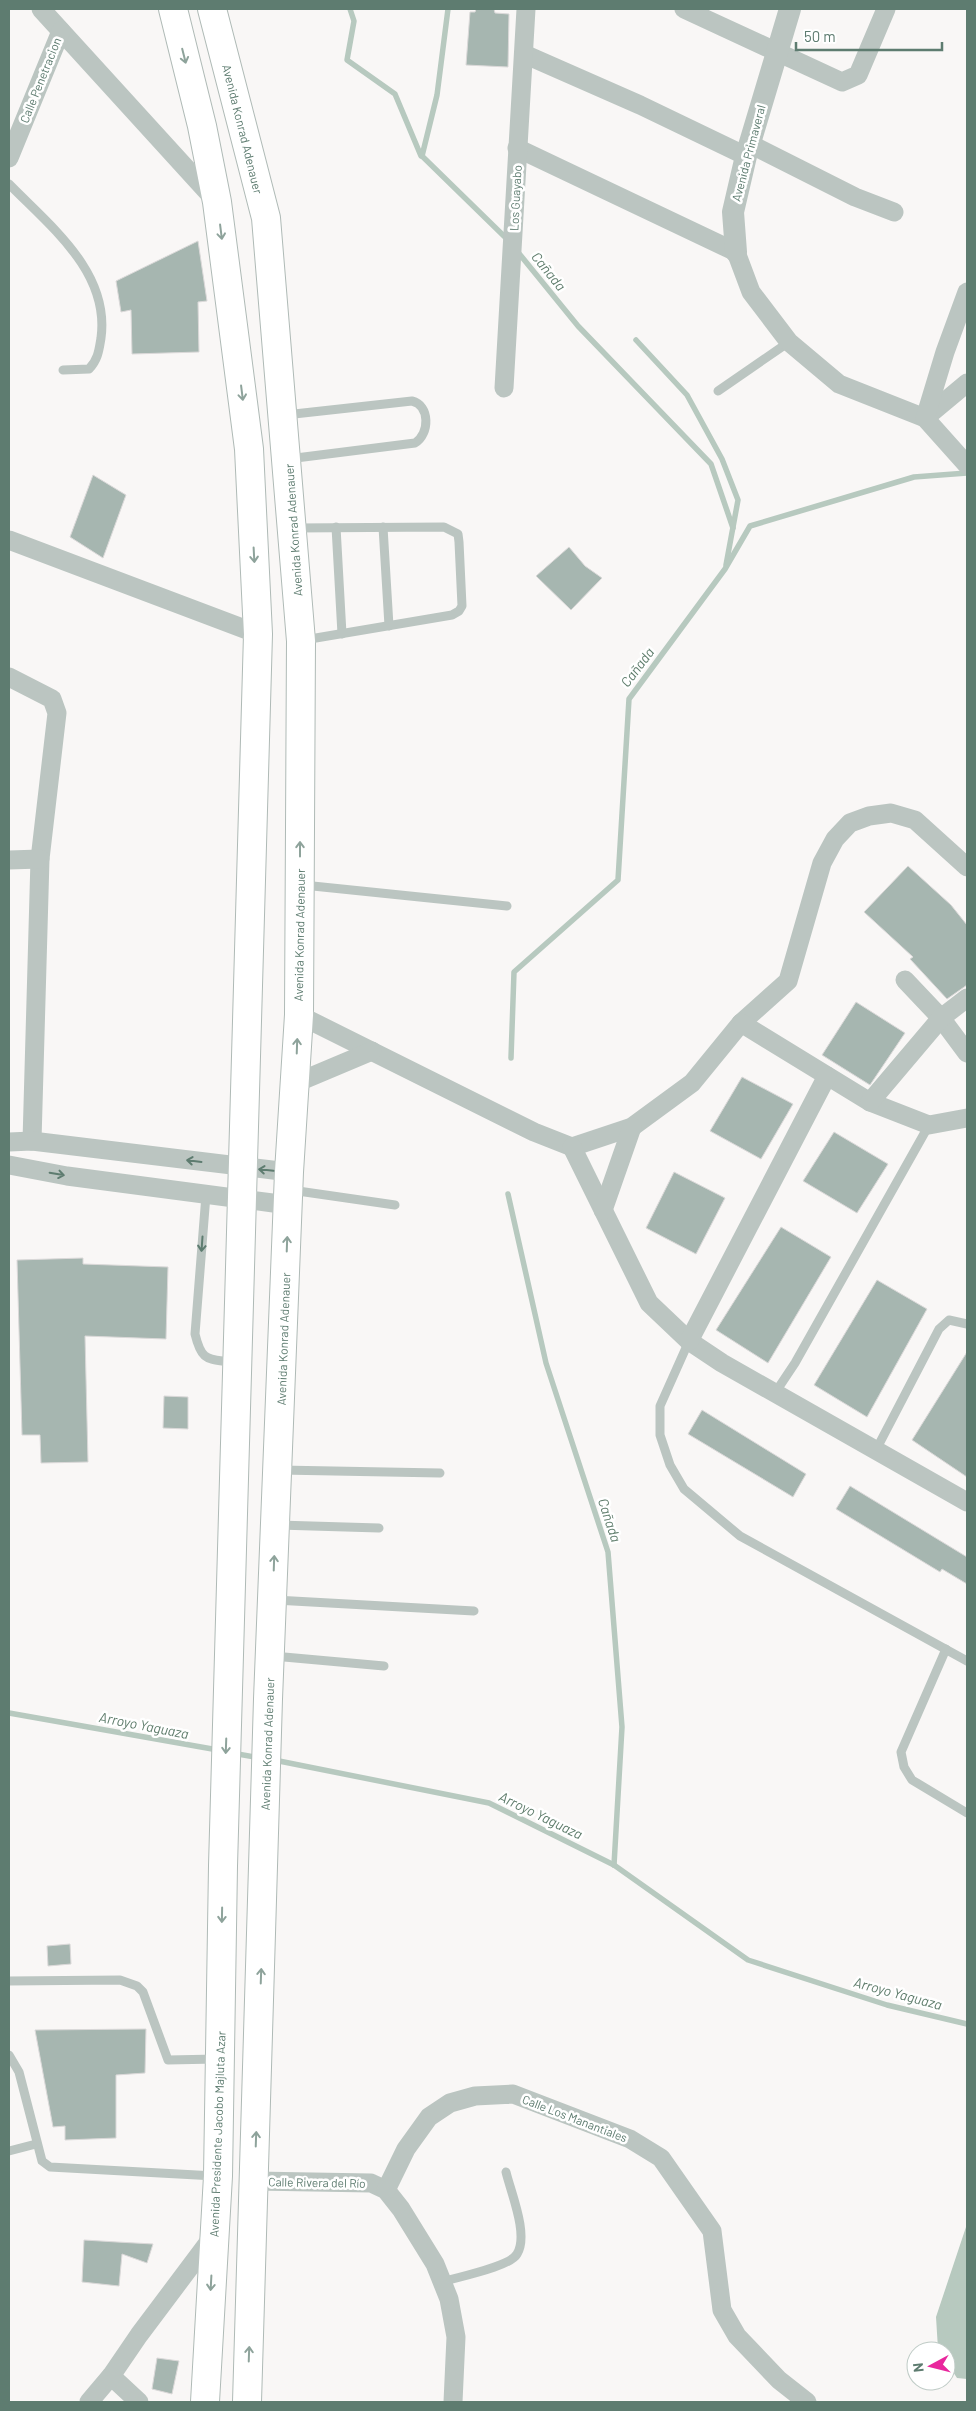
<svg xmlns="http://www.w3.org/2000/svg" width="976" height="2411" font-family="Barlow,sans-serif">
  <rect width="100%" height="100%" fill="#f9f7f6"/>
  <polygon fill="#b7c9bf" points="967,2224 967,2379 957,2378 946,2361 946,2351 938,2349 936,2317"/>
  <g fill="none" stroke-linecap="round" stroke-linejoin="round">
    <g stroke="#b7c9bf" stroke-width="5.5">
      <polyline points="350,9 354,21 347,60 395,94 421,156"/>
      <polyline points="448,9 437,95 422,156 508,240"/>
      <polyline points="517,251 578,326 711,464 733,528"/>
      <polyline points="636,340 687,395 722,459 738,500 726,565"/>
      <polyline points="511,1058 514,972 618,880 629,699 725,569 750,526 914,477 967,473"/>
      <polyline points="508,1194 546,1363 608,1552 622,1727 614,1865"/>
      <polyline points="9,1713 218,1750"/>
      <polyline points="232,1753 260,1758"/>
      <polyline points="274,1760 489,1803 614,1865 748,1960 887,2005 967,2024"/>
    </g>
  </g>
  <g fill="#a6b6b0" stroke="#dbd9d9">
    <polygon points="476,9 494,9 495,13 509,14 508,67 466,65 470,12 475,12"/>
    <polygon points="198,241 207,301 198,302 199,352 132,354 131,310 121,312 116,281"/>
    <polygon points="93,475 126,495 103,558 70,537"/>
    <polygon points="569,547 585,566 602,578 571,610 536,576"/>
    <polygon points="908,866 951,905 967,925 967,985 947,999 910,959 913,957 864,912"/>
    <polygon points="856,1002 905,1033 870,1085 822,1055"/>
    <polygon points="742,1077 793,1104 761,1159 710,1131"/>
    <polygon points="834,1132 888,1164 857,1213 803,1181"/>
    <polygon points="674,1172 725,1198 696,1254 646,1228"/>
    <polygon points="781,1227 831,1257 768,1363 716,1330"/>
    <polygon points="83,1258 83,1264 168,1267 166,1339 85,1336 88,1462 41,1463 40,1435 22,1435 17,1260"/>
    <polygon points="877,1280 927,1309 867,1417 814,1385"/>
    <polygon points="967,1352 967,1477 912,1440"/>
    <polygon points="164,1396 188,1397 188,1429 163,1428"/>
    <polygon points="702,1410 806,1474 793,1497 688,1434"/>
    <polygon points="850,1486 967,1557 967,1584 942,1569 940,1572 836,1509"/>
    <polygon points="70,1944 71,1964 48,1966 47,1946"/>
    <polygon points="146,2029 145,2073 116,2075 116,2138 65,2140 65,2126 53,2127 35,2030"/>
    <polygon points="84,2240 117,2242 153,2244 147,2263 122,2254 119,2286 82,2282"/>
    <polygon points="157,2358 179,2361 172,2394 152,2389"/>
  </g>
  <g fill="none" stroke-linecap="round" stroke-linejoin="round">
    <g stroke="#afbab6" stroke-width="30">
      <g id="primary">
        <polyline points="173,9 202,126 217,202 249,449 258,634 223,1866 218,2176 205,2402"/>
        <polyline points="212,9 266,218 301,641 299,1015 289,1172 268,1699 247,2402"/>
      </g>
    </g>
    <g stroke="#bbc5c1" stroke-width="9">
      <path d="M9,184C50,226 110,272 101,338C99,350 98,360 89,369L63,370"/>
      <polyline points="718,391 789,342"/>
      <path d="M285,415L412,401C430,405 430,434 415,443L288,459"/>
      <polyline points="336,527 342,634"/>
      <polyline points="383,527 389,626"/>
      <polyline points="295,528 444,527 458,534 459,542 462,606 459,611 452,615 304,640"/>
      <polyline points="303,885 507,906"/>
      <polyline points="291,1190 395,1205"/>
      <path d="M206,1195L195,1334C202,1363 208,1358 234,1363"/>
      <polyline points="689,1341 660,1406 660,1435 670,1465 684,1489 740,1536 967,1661"/>
      <polyline points="775,1393 795,1363 929,1125"/>
      <polyline points="876,1450 939,1329 949,1320 967,1324"/>
      <polyline points="280,1470 440,1473"/>
      <polyline points="278,1525 379,1528"/>
      <polyline points="275,1600 474,1611"/>
      <polyline points="946,1649 901,1752 904,1767 912,1780 967,1813"/>
      <polyline points="273,1656 384,1666"/>
      <polyline points="9,1981 120,1980 137,1986 143,1992 168,2060 217,2059"/>
      <polyline points="9,2055 19,2072 42,2161 50,2167 215,2176"/>
      <polyline points="9,2151 36,2144"/>
      <path d="M442,2282C457,2277 510,2267 517,2254C529,2235 511,2193 506,2172"/>
    </g>
    <g stroke="#bbc5c1" stroke-width="19">
      <polyline points="41,9 215,200"/>
      <polyline points="684,9 842,82 858,75 886,9"/>
      <polyline points="524,54 640,105 746,156"/>
      <polyline points="750,144 855,197 894,212"/>
      <polyline points="517,148 736,252 751,292 789,342 839,384 925,418 967,383"/>
      <polyline points="9,158 61,31"/>
      <polyline points="967,292 945,352 925,418 967,465"/>
      <polyline points="504,388 526,9"/>
      <polyline points="9,540 258,634"/>
      <polyline points="9,677 52,699 57,713 40,859 32,1141"/>
      <polyline points="9,860 40,859"/>
      <polyline points="905,980 941,1018 967,1053"/>
      <polyline points="299,1015 534,1132 572,1147 632,1127 692,1083 741,1023 788,981 822,863 835,839 850,823 869,816 891,813 915,820 967,867"/>
      <polyline points="741,1023 870,1102 929,1125 967,1118"/>
      <polyline points="296,1083 372,1051"/>
      <polyline points="870,1102 941,1018 967,998"/>
      <polyline points="9,1142 32,1141 289,1172"/>
      <polyline points="572,1147 649,1303 689,1341 722,1363 967,1502"/>
      <polyline points="9,1165 67,1176 288,1205"/>
      <polyline points="603,1210 632,1127"/>
      <polyline points="689,1341 827,1076"/>
      <polyline points="255,2181 371,2183 386,2190 401,2209 435,2264 449,2299 456,2337 453,2402"/>
      <polyline points="386,2190 406,2149 429,2117 450,2103 475,2096 513,2094 630,2139 661,2158 712,2231 722,2310 737,2336 779,2380 807,2402"/>
      <polyline points="111,2376 139,2402"/>
      <polyline points="89,2402 111,2376 139,2335 214,2235"/>
    </g>
    <polyline stroke="#bbc5c1" stroke-width="22" points="736,252 733,212 746,156 790,9"/>
    <use href="#primary" stroke="#fff" stroke-width="28"/>
  </g>
  <defs><path id="oneway-shaft" d="M-6 0H5M1.5-3L5.5 0L1.5 3" fill="none" stroke-width="1.6" stroke-linecap="round" stroke-linejoin="round" transform="scale(1.25)"/></defs>
  <g stroke="#8ea39b">
    <use href="#oneway-shaft" transform="translate(184 56) rotate(76)"/>
    <use href="#oneway-shaft" transform="translate(221 232) rotate(83)"/>
    <use href="#oneway-shaft" transform="translate(242 393) rotate(83)"/>
    <use href="#oneway-shaft" transform="translate(254 555) rotate(87)"/>
    <use href="#oneway-shaft" transform="translate(300 849) rotate(-90)"/>
    <use href="#oneway-shaft" transform="translate(297 1046) rotate(-88)"/>
    <use href="#oneway-shaft" transform="translate(287 1244) rotate(-88)"/>
    <use href="#oneway-shaft" transform="translate(274 1563) rotate(-88)"/>
    <use href="#oneway-shaft" transform="translate(226 1746) rotate(92)"/>
    <use href="#oneway-shaft" transform="translate(222 1915) rotate(91)"/>
    <use href="#oneway-shaft" transform="translate(261 1976) rotate(-88)"/>
    <use href="#oneway-shaft" transform="translate(256 2139) rotate(-88)"/>
    <use href="#oneway-shaft" transform="translate(211 2283) rotate(93)"/>
    <use href="#oneway-shaft" transform="translate(249 2354) rotate(-88)"/>
  </g>
  <g stroke="#5e7c70">
    <use href="#oneway-shaft" transform="translate(194 1161) rotate(-173)"/>
    <use href="#oneway-shaft" transform="translate(266 1170) rotate(-174)"/>
    <use href="#oneway-shaft" transform="translate(57 1174) rotate(10)"/>
    <use href="#oneway-shaft" transform="translate(202 1244) rotate(94)"/>
  </g>
  <g text-anchor="middle" dominant-baseline="central" stroke-width="5" stroke-linejoin="round" paint-order="stroke">
    <g font-size="12" fill="#5e7c70" stroke="#fff">
      <text transform="translate(40 80) rotate(-68)">Calle Penetracion</text>
      <text transform="translate(243 129) rotate(76)">Avenida Konrad Adenauer</text>
      <text transform="translate(748 153) rotate(-75)">Avenida Primaveral</text>
      <text transform="translate(515 198) rotate(-87)">Los Guayabo</text>
      <text transform="translate(293 530) rotate(-94)">Avenida Konrad Adenauer</text>
      <text transform="translate(299 935) rotate(-89)">Avenida Konrad Adenauer</text>
      <text transform="translate(283 1339) rotate(-88)">Avenida Konrad Adenauer</text>
      <text transform="translate(267 1744) rotate(-88)">Avenida Konrad Adenauer</text>
      <text transform="translate(575 2118) rotate(21)">Calle Los Manantiales</text>
      <text transform="translate(217 2134) rotate(-88)">Avenida Presidente Jacobo Majluta Azar</text>
      <text transform="translate(317 2182) rotate(1)">Calle Rivera del Río</text>
    </g>
    <g font-size="14" font-style="italic" fill="#5e7c6b" stroke="#fff">
      <text transform="translate(549 271) rotate(51)">Cañada</text>
      <text transform="translate(637 667) rotate(-53)">Cañada</text>
      <text transform="translate(610 1520) rotate(72)">Cañada</text>
      <text transform="translate(144 1725) rotate(11)">Arroyo Yaguaza</text>
      <text transform="translate(541 1815) rotate(26)">Arroyo Yaguaza</text>
      <text transform="translate(898 1993) rotate(15)">Arroyo Yaguaza</text>
    </g>
  </g>
  <rect width="976" height="2411" fill="none" stroke="#5e7c70" stroke-width="20"/>
  <g transform="translate(931 2366) rotate(263)"><circle r="24" fill="#ffffff" stroke="#bfcbc6"/>
  <path d="M0-4L9 19L0 12L-9 19Z" fill="#e9279d"/>
  <text y="-8" font-size="14" font-weight="bold" text-anchor="middle" fill="#5e7c70">N</text>
  </g>
  <path d="M796 42v8h146v-8" fill="none" stroke="#5e7c70" stroke-width="2.5"/>
  <text x="804" y="42" font-size="15" fill="#5e7c70" stroke="#ffffff" stroke-width="4" paint-order="stroke">50 m</text>
</svg>
